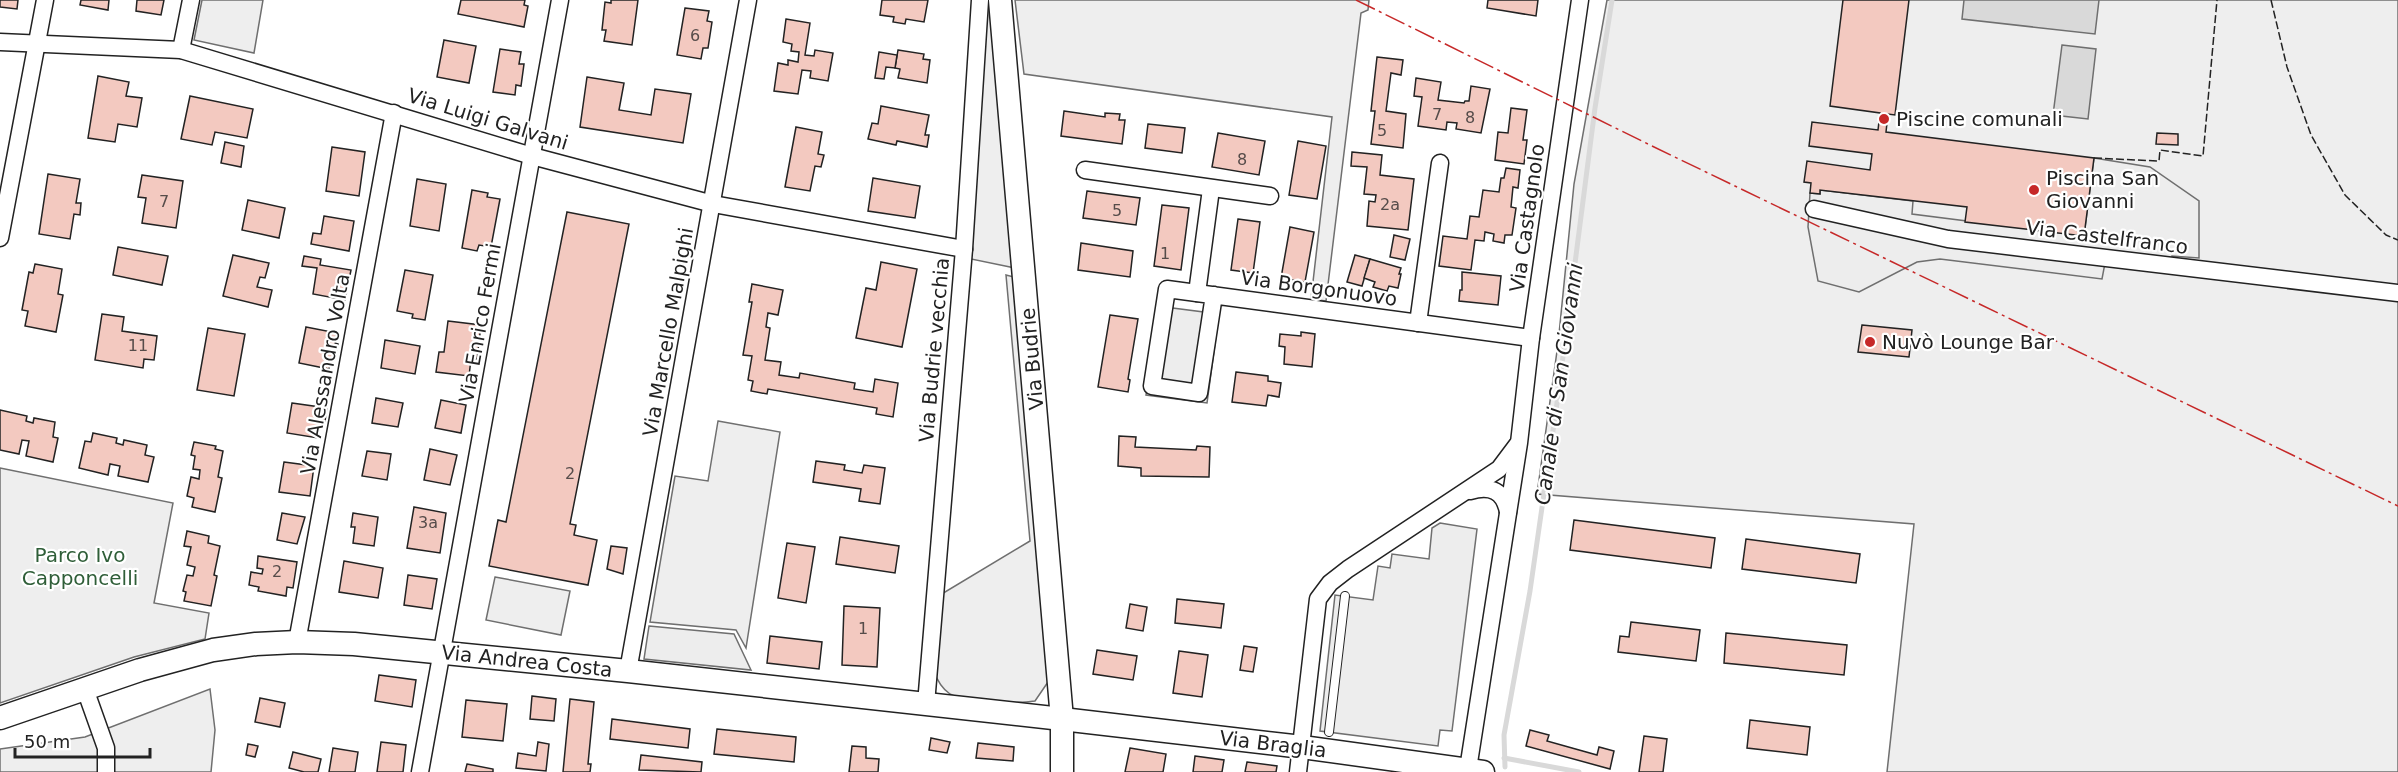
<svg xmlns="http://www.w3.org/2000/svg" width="2398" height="772" font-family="'DejaVu Sans',sans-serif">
  <rect width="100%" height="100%" fill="#fff"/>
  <g fill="#eee" stroke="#6f6f6f" stroke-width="1.5">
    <polygon points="202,0 263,0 254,53 194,40"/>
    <polygon points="986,0 991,0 1015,268 971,259"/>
    <polygon points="1015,0 1369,0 1368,10 1361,13 1326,301 1311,299 1332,117 1024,74"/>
    <polygon points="1607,0 2398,0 2398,772 1887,772 1914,524 1537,494 1558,344 1574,184"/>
    <path d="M1006,275L1014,277L1048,682L1035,701C1017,704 966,703 950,694C941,688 937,680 934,671L940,595L1030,541Z"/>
    <polygon points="718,421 780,432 746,648 736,630 650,622 675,476 708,481"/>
    <polygon points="0,468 173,503 154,603 209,613 205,639 134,657 0,703"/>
    <polygon points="495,577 570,591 561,635 486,620"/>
    <polygon points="210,689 215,730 211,772 0,772 0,749 85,737"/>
  </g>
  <g fill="#ededed" stroke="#6f6f6f" stroke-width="1.5">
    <polygon points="2094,158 2150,167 2199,201 2199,258 2172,256 2170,273 2105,263 2102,279 1940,259 1917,262 1859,292 1818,281 1808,227 1810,193 1820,194 1820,190 1913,201 1912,214 2084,236"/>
    <polygon points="1157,306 1219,314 1207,403 1146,395"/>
    <polygon points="1440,523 1477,529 1452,731 1440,730 1438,746 1320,731 1335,595 1373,600 1378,566 1390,568 1392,554 1429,559 1432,528"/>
    <polygon points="649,626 734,634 751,670 644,659"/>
  </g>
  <g fill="#d9d9d9" stroke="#6f6f6f" stroke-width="1.5">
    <polygon points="1964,0 2099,0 2095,34 1962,19"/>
    <polygon points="2062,45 2096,49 2088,119 2053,115"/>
  </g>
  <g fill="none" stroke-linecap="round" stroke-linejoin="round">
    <g stroke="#d9d9d9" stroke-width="5">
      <polyline points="1504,758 1579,772"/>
      <polyline points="1505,767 1504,735 1530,591 1557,403 1595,108 1612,0"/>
    </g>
  </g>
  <g fill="#f3c9c0" stroke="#222" stroke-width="1.5">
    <polygon points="0,0 18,0 17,9 0,7"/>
    <polygon points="81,0 109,0 108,10 80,5"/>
    <polygon points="137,0 164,0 161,15 136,11"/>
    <polygon points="461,0 525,0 524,5 528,6 524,27 458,14"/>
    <polygon points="611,0 638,0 632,45 604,41 606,30 602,30 605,2 611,3"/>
    <polygon points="882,0 928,0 924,22 906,19 905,24 893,22 894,17 880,15"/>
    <polygon points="1488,0 1538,0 1536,16 1487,8"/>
    <polygon points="1843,0 1909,0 1895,115 1888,114 1886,132 2094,158 2084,236 1965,222 1967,207 1820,190 1820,194 1810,193 1811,183 1804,182 1807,161 1870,170 1872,154 1809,146 1812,122 1878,130 1880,113 1830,106"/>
    <polygon points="685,8 709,11 707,21 712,22 708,48 703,48 701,59 677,55"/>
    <polygon points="786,19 810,23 805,55 814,56 815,50 833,53 828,81 810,78 811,71 802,70 798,94 774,91 778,63 788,65 788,60 798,62 799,52 791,51 792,44 783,42"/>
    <polygon points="444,40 476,46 469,83 437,77"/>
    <polygon points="500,49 521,52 519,64 524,64 521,86 516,85 515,95 493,92"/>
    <polygon points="898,50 924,54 923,59 930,60 927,83 898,78 900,69 895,68"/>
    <polygon points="879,52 897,55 895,68 886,67 884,79 875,78"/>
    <polygon points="1377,57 1403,60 1401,75 1391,73 1386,111 1406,114 1403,148 1371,144 1375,111 1371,111"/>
    <polygon points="98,76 129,82 126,96 142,98 137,127 118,124 115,142 88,138"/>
    <polygon points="587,77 624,83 619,110 651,115 655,89 691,94 683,143 580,127"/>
    <polygon points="1416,78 1441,82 1438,100 1464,103 1465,101 1469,101 1471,86 1490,89 1481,133 1456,129 1457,123 1447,122 1446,130 1418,126 1422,97 1414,96"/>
    <polygon points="190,96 253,109 247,138 215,132 212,145 181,139"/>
    <polygon points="881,106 929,115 925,135 929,135 927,147 897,141 896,145 868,139 872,123 878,124"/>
    <polygon points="1511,108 1527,110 1523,140 1527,140 1524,164 1495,160 1498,132 1508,133"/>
    <polygon points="1064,111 1105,117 1105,113 1120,114 1119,120 1125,120 1122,144 1061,136"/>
    <polygon points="1148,124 1185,128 1182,153 1145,148"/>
    <polygon points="796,127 822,132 818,154 824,155 821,167 815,166 810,191 785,187"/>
    <polygon points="1218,133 1265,141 1259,175 1212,167"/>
    <polygon points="2157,133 2178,134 2178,145 2156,144"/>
    <polygon points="1298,141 1326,146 1317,199 1289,195"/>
    <polygon points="225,142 244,146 241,167 221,163"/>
    <polygon points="332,147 365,152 359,196 326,191"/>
    <polygon points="1352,152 1382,155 1380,175 1414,179 1408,230 1367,226 1369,201 1375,202 1376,195 1364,194 1367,167 1351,166"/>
    <polygon points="1506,168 1520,170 1518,188 1513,187 1511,207 1516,208 1512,235 1505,235 1504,243 1493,241 1494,234 1485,232 1484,241 1475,240 1471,270 1439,266 1443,236 1467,239 1470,216 1479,217 1483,190 1499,192 1501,178 1504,178"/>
    <polygon points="48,174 80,179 76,203 81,203 80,215 74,214 70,239 39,234"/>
    <polygon points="142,175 183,181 176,228 142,223 146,198 138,197"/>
    <polygon points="873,178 920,186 915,218 868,211"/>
    <polygon points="417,179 446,184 439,231 410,226"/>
    <polygon points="472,190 488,193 487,197 500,199 491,247 479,245 477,251 462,248"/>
    <polygon points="1087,191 1140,198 1136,225 1083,218"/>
    <polygon points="248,200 285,208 279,238 242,230"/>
    <polygon points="1162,205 1189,208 1181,270 1154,266"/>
    <polygon points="567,212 629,224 570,524 576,525 574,535 597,540 588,585 489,566 498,520 506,522"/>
    <polygon points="324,216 354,221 349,251 311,244 313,233 321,234"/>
    <polygon points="1238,219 1260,222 1253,273 1231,270"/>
    <polygon points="1290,227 1314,232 1305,282 1281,278"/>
    <polygon points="1394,235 1410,239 1405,260 1390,257"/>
    <polygon points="1081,243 1133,251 1130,277 1078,270"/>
    <polygon points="118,247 168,256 162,285 113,275"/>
    <polygon points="233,255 269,263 265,278 260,277 257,287 272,290 268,307 223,296"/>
    <polygon points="1355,255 1370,259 1362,286 1347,282"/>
    <polygon points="304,256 321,259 320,265 351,270 345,300 313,294 317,268 302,266"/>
    <polygon points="1370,259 1401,268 1399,274 1401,274 1398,288 1389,286 1387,291 1373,287 1375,282 1364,278"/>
    <polygon points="881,262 917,269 902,347 856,338 866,288 876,290"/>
    <polygon points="35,264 62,269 58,294 63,295 56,332 25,326 28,311 22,310 29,272 33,273"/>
    <polygon points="405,270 433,275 425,320 412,318 413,314 397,311"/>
    <polygon points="1462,272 1501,276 1498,305 1459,301 1460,290 1462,290"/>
    <polygon points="752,284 783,290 778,315 768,313 766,327 770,328 765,360 781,362 779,375 799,378 800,373 855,383 854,389 873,392 875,379 898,383 893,417 876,414 877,408 768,389 767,394 751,391 753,381 748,380 752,356 743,355 752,302 749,302"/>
    <polygon points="102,314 124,317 122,331 157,336 154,360 144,359 143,368 95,360"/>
    <polygon points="1110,315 1138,319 1128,379 1130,380 1128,392 1098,387"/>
    <polygon points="448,321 481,325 477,359 471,359 469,376 436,372 439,352 444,352"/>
    <polygon points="1862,325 1912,330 1909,357 1858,352"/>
    <polygon points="306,327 337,333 335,343 338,344 335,359 331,358 329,369 299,363"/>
    <polygon points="208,328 245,334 234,396 197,390"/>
    <polygon points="1301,332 1315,334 1312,367 1284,364 1285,347 1279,346 1280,334 1301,336"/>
    <polygon points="385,340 420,346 415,374 381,368"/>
    <polygon points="1236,372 1268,376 1268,381 1281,383 1279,397 1268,395 1266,406 1232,402"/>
    <polygon points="376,398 403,403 398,427 372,423"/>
    <polygon points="441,400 466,405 461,433 435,428"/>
    <polygon points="292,403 327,408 325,421 321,420 318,438 287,433"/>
    <polygon points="0,410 27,416 26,421 33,423 34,418 55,422 53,437 58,438 53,462 26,456 29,441 22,440 19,454 0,450"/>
    <polygon points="93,433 117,438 116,443 123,445 124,440 147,445 145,455 154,457 148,482 118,476 120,466 110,464 108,475 79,468 85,441 91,442"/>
    <polygon points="1119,436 1136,437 1135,447 1196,450 1197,446 1210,447 1209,477 1141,476 1141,468 1118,466"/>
    <polygon points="194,442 216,446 215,449 223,451 218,477 222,478 215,512 192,507 194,498 187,496 191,477 199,479 200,470 193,469 195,456 191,455"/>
    <polygon points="430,449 457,455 450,485 424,480"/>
    <polygon points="367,451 391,454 387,480 362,476"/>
    <polygon points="816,461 845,465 844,470 862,473 864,465 885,468 880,504 859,501 861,489 813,482"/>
    <polygon points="284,462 314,466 310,496 279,492"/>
    <polygon points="414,507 446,513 440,553 407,548"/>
    <polygon points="282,513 305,517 297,544 277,540"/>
    <polygon points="353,513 378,517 374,546 353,543 355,527 351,527"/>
    <polygon points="1574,520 1715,538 1711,568 1570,550"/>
    <polygon points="187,531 209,536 208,543 220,546 214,575 217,576 211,606 184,601 186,592 183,591 187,575 193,576 195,567 187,565 191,547 184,546"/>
    <polygon points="840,537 899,546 895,573 836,564"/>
    <polygon points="1746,539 1860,554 1856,583 1742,569"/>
    <polygon points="787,543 815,547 806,603 778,598"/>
    <polygon points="611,546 627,548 623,574 607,569"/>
    <polygon points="258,556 297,562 293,588 287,587 286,596 258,591 259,587 249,585 251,572 262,574 263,569 257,568"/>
    <polygon points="344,561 383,568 378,598 339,592"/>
    <polygon points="408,575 437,579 432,609 404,605"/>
    <polygon points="1177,599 1224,604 1221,628 1175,623"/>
    <polygon points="1130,604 1147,607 1143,631 1126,628"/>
    <polygon points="844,606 880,608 877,667 842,665"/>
    <polygon points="1631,622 1700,630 1696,661 1618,652 1620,636 1629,637"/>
    <polygon points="1726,633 1847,645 1844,675 1724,663"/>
    <polygon points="770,636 822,642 819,669 767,663"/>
    <polygon points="1244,646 1257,648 1253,672 1240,670"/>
    <polygon points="1097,650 1137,656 1133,680 1093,674"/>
    <polygon points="1179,651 1208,655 1202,697 1173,693"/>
    <polygon points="379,675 416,680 412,707 375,701"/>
    <polygon points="532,696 556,699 554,721 530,719"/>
    <polygon points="260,698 285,703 280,727 255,722"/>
    <polygon points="570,699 594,702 588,764 591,764 590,772 563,772"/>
    <polygon points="466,700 507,704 503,741 462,737"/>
    <polygon points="612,719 690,729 688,748 610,739"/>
    <polygon points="1750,720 1810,727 1807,755 1747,748"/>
    <polygon points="717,729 796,737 794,762 714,754"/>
    <polygon points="1530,730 1549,735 1547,741 1597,755 1599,747 1614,751 1610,769 1526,746"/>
    <polygon points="1644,736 1667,739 1663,772 1639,772"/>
    <polygon points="931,738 950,742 947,753 929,750"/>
    <polygon points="381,742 406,745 403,772 377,772"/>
    <polygon points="538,742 549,744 546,771 516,768 518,753 536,756"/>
    <polygon points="978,743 1014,747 1013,761 976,758"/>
    <polygon points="248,744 258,746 255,757 246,755"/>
    <polygon points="852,746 866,747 866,758 879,759 878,772 849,772"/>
    <polygon points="333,748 358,752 355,772 329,772"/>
    <polygon points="1130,748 1166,754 1163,772 1125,772"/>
    <polygon points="293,752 321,759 318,772 304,772 289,768"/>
    <polygon points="641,755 702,762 701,772 639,770"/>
    <polygon points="1195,756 1224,760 1222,772 1193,772"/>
    <polygon points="1247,762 1277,766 1276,772 1245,772"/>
    <polygon points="467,764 493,769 493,772 465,772"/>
  </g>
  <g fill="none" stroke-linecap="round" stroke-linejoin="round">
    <g stroke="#222" stroke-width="10">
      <polyline id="lane" points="1329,732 1345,596"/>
    </g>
    <g stroke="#222" stroke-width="19">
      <g id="street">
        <polyline points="0,42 181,50 532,156 713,204 964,249"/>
        <polyline points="181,50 191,0"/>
        <polyline points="1085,170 1270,196"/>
        <polyline points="1814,209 1948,239 2398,293"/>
        <polyline points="0,238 45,0"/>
        <polyline points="1197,293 1211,189"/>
        <polyline points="1214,295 1199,393 1152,386 1167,289 1531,338"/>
        <polyline points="1418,323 1440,163"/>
        <path d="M1470,491C1491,485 1504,491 1508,512"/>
        <polyline points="297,642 394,113"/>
        <polyline points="628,671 748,0"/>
        <polyline points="85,689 106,748 106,772"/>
        <polyline points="926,704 964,249 980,0"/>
        <polyline points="1468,769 1519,443 1531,338 1580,0"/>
        <polyline points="420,772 560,0"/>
        <polyline points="1298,772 1318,599 1330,583 1348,569 1499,469 1517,445"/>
      </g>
    </g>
    <g stroke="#222" stroke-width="25">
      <g id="secondary">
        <polyline points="1000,0 1062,719 1062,772"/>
        <polyline points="0,718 140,670 213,650 256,644 297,642 354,644 628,671 1062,719 1302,747 1483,772"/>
      </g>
    </g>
    <use href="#lane" stroke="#fff" stroke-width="8"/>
    <use href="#street" stroke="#fff" stroke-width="16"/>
    <use href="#secondary" stroke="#fff" stroke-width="22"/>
    <g stroke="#222" stroke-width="1.5" stroke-dasharray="8 3" stroke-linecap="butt">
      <polyline points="2271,0 2287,67 2311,135 2345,195 2386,235 2398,240"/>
      <polyline points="2094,158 2159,161 2160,150 2203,156 2217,0"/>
    </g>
    <polyline stroke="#c62828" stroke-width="1.5" stroke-dasharray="21 4.5 3 4.5" stroke-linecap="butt" points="1356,0 1652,146 2398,506"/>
  </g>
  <g fill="#c62828" stroke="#fff" stroke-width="2">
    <circle cx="1884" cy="119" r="6"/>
    <circle cx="2034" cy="190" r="6"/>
    <circle cx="1870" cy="342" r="6"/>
  </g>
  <g text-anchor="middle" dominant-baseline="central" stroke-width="4.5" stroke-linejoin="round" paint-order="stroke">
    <g font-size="16" fill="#564c4a">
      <text x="695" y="35">6</text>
      <text x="1437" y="114">7</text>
      <text x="1470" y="117">8</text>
      <text x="1382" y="130">5</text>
      <text x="1242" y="159">8</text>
      <text x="164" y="201">7</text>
      <text x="1390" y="204">2a</text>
      <text x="1117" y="210">5</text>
      <text x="1165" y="253">1</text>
      <text x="138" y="345">11</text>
      <text x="570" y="473">2</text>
      <text x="428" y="522">3a</text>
      <text x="277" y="571">2</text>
      <text x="863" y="628">1</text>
    </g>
    <g font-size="20" fill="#222" stroke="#fff">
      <text transform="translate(488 119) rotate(17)">Via Luigi Galvani</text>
      <text transform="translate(1527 218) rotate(-82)">Via Castagnolo</text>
      <text transform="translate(2107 237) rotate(7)">Via Castelfranco</text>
      <text transform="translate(1319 288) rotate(8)">Via Borgonuovo</text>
      <text transform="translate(480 323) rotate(-80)">Via Enrico Fermi</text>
      <text transform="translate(668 332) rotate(-80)">Via Marcello Malpighi</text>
      <text transform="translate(934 350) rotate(-85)">Via Budrie vecchia</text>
      <text transform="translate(1032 359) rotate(-95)">Via Budrie</text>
      <text transform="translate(325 374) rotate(-80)">Via Alessandro Volta</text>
      <text transform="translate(527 661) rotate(6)">Via Andrea Costa</text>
      <text transform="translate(1273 744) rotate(7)">Via Braglia</text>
    </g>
    <g font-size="20" fill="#222" stroke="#fff" text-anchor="start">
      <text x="1896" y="119">Piscine comunali</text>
      <text x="2046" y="178">Piscina San<tspan x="2046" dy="23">Giovanni</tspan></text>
      <text x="1882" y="342">Nuvò Lounge Bar</text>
    </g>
    <g font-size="20" fill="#2f5e38" stroke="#fff">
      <text x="80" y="555">Parco Ivo<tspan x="80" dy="23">Capponcelli</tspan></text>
    </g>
    <g font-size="21" font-style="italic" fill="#222" stroke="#fff">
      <text transform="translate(1559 384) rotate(-82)">Canale di San Giovanni</text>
    </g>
  </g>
  <path d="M15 748v9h135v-9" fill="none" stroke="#222222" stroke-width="3"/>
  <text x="24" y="748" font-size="18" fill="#222222" stroke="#ffffff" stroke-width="4.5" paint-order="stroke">50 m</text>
</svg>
